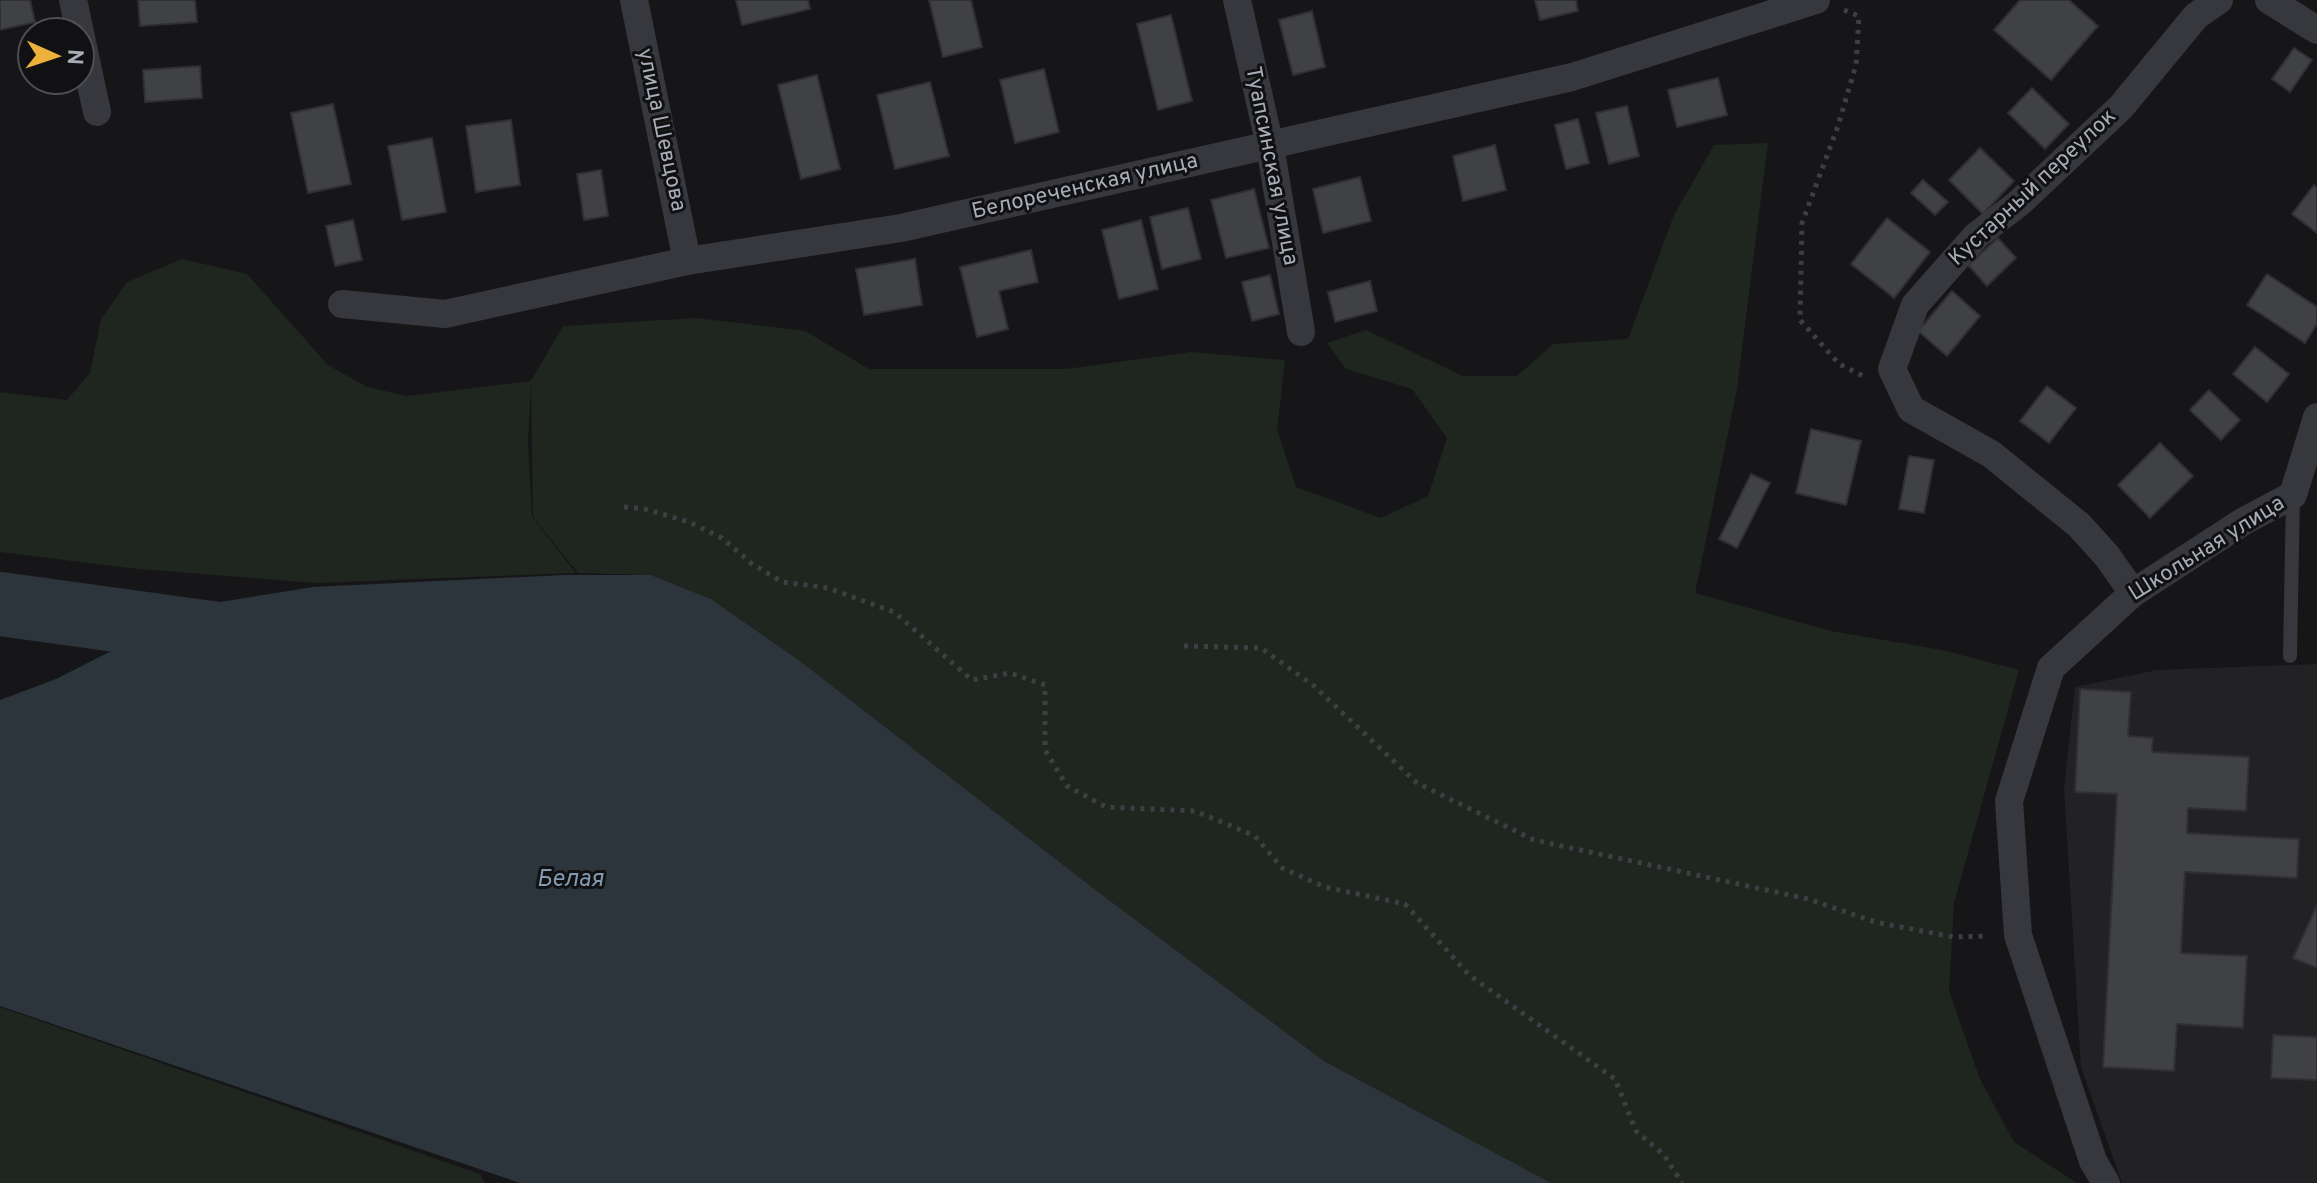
<svg xmlns="http://www.w3.org/2000/svg" width="2317" height="1183" font-family="Overpass,sans-serif">
  <rect width="100%" height="100%" fill="#161618"/>
  <polygon fill="#222225" points="2317,664 2317,1183 2122,1183 2081,1067 2064,789 2075,687 2157,670"/>
  <g fill="#1e261f">
    <polygon points="1768,143 1737,389 1695,593 1831,631 1942,650 2019,670 1954,903 1949,991 1980,1079 2014,1142 2077,1183 1551,1183 1324,1061 1097,891 800,661 711,599 651,575 578,573 533,517 531,383 528,443 532,517 576,573 315,583 128,568 0,552 0,392 67,400 90,373 101,319 127,282 182,259 247,274 328,365 367,387 407,396 531,381 563,326 696,318 805,331 869,369 1066,369 1191,352 1285,360 1277,429 1296,487 1381,518 1428,496 1447,438 1412,389 1346,369 1327,343 1366,330 1463,376 1517,376 1553,344 1628,339 1674,215 1714,145"/>
    <polygon points="0,1007 480,1174 485,1183 0,1183"/>
  </g>
  <polygon fill="#2c353b" points="564,575 651,575 711,599 800,661 1097,891 1324,1061 1551,1183 520,1183 0,1006 0,700 56,679 202,605 313,587"/>
  <g fill="none" stroke-linecap="round" stroke-linejoin="round">
    <polyline stroke="#2c353b" stroke-width="64" points="0,604 247,638"/>
  </g>
  <g fill="#404145" stroke="#303034" stroke-width="2">
    <polygon points="0,0 30,0 35,22 0,30"/>
    <polygon points="138,0 195,0 197,22 140,26"/>
    <polygon points="736,0 808,0 810,9 742,25"/>
    <polygon points="929,0 971,0 982,47 943,57"/>
    <polygon points="1535,0 1576,0 1578,11 1540,20"/>
    <polygon points="2020,0 2069,0 2098,26 2051,80 1994,30"/>
    <polygon points="1312,11 1325,67 1293,75 1279,20"/>
    <polygon points="1171,15 1192,101 1158,110 1137,24"/>
    <polygon points="2294,48 2312,60 2290,92 2272,79"/>
    <polygon points="200,66 202,98 145,102 143,70"/>
    <polygon points="1044,69 1059,132 1015,143 1000,80"/>
    <polygon points="817,75 840,169 801,179 778,85"/>
    <polygon points="1718,78 1727,115 1677,127 1668,90"/>
    <polygon points="930,82 949,156 895,169 877,95"/>
    <polygon points="2032,88 2069,124 2045,149 2008,113"/>
    <polygon points="333,104 351,184 308,193 291,113"/>
    <polygon points="1627,106 1639,156 1609,164 1596,113"/>
    <polygon points="1578,119 1589,163 1566,169 1555,125"/>
    <polygon points="511,120 520,185 476,192 466,126"/>
    <polygon points="432,138 446,212 402,220 388,146"/>
    <polygon points="1495,145 1506,190 1463,201 1453,156"/>
    <polygon points="1980,148 2014,181 1983,214 1949,180"/>
    <polygon points="601,170 608,216 584,220 577,174"/>
    <polygon points="1360,177 1371,221 1323,233 1313,189"/>
    <polygon points="1923,180 1948,202 1935,215 1911,193"/>
    <polygon points="2314,185 2317,188 2317,233 2292,214"/>
    <polygon points="1254,189 1269,248 1226,258 1211,200"/>
    <polygon points="1188,208 1201,259 1162,269 1150,217"/>
    <polygon points="1887,218 1930,252 1894,298 1851,264"/>
    <polygon points="353,220 362,260 335,266 326,226"/>
    <polygon points="1141,220 1158,289 1119,299 1102,230"/>
    <polygon points="1998,238 2016,258 1987,286 1968,265"/>
    <polygon points="1031,250 1038,282 999,291 1008,329 977,337 960,267"/>
    <polygon points="915,259 922,305 864,315 856,269"/>
    <polygon points="2267,274 2317,307 2317,324 2305,343 2247,305"/>
    <polygon points="1270,275 1279,314 1252,321 1242,282"/>
    <polygon points="1370,281 1377,311 1335,322 1328,292"/>
    <polygon points="1952,291 1980,316 1947,356 1918,331"/>
    <polygon points="2255,347 2289,374 2267,402 2233,374"/>
    <polygon points="2047,386 2076,408 2049,443 2020,421"/>
    <polygon points="2209,390 2240,420 2221,440 2190,410"/>
    <polygon points="1811,429 1861,441 1846,505 1796,493"/>
    <polygon points="2160,443 2193,476 2150,518 2118,485"/>
    <polygon points="1909,456 1934,460 1924,513 1899,509"/>
    <polygon points="1751,474 1770,483 1737,548 1719,539"/>
    <polygon points="2080,689 2131,692 2128,736 2153,738 2152,752 2249,757 2246,811 2188,808 2187,833 2299,839 2297,878 2185,872 2181,953 2247,956 2243,1028 2177,1024 2174,1071 2103,1067 2117,794 2075,792"/>
    <polygon points="2317,905 2317,968 2293,958"/>
    <polygon points="2273,1035 2317,1037 2317,1080 2271,1078"/>
  </g>
  <g fill="none" stroke-linecap="round" stroke-linejoin="round">
    <g stroke="#3d3f44" stroke-width="5" stroke-dasharray="4 6" stroke-linecap="butt">
      <polyline points="1844,10 1859,16 1856,65 1838,126 1802,223 1800,320 1839,364 1863,376"/>
      <polyline points="624,507 645,509 689,522 722,538 751,563 782,582 828,588 894,612 972,680 1010,673 1045,685 1045,750 1067,786 1106,807 1195,811 1255,836 1282,868 1325,887 1405,904 1469,975 1615,1079 1636,1131 1664,1155 1682,1183"/>
      <polyline points="1184,646 1261,648 1313,685 1417,783 1534,840 1808,899 1875,922 1953,937 1988,936"/>
    </g>
    <polyline stroke="#37383d" stroke-width="14" points="2290,656 2293,495"/>
    <g stroke="#37383d" stroke-width="28">
      <polyline points="73,0 97,112"/>
      <polyline points="634,0 687,261"/>
      <polyline points="1237,0 1270,146 1301,332"/>
      <polyline points="2269,0 2317,30"/>
      <polyline points="342,304 445,314 687,261 901,228 1572,77 1816,0"/>
      <polyline points="2133,593 2107,556 2079,525 1991,454 1911,409 1892,369 1915,305 1976,236 2019,203 2121,107 2196,16 2219,0"/>
      <polyline points="2106,1183 2093,1161 2018,935 2009,801 2051,668 2133,593 2244,521 2293,495 2317,417"/>
    </g>
  </g>
  <g text-anchor="middle" dominant-baseline="central" stroke-width="6" stroke-linejoin="round" paint-order="stroke">
    <g font-size="22" fill="#a8adb7" stroke="#111113">
      <text transform="translate(661 130) rotate(78)">улица Шевцова</text>
      <text transform="translate(1271 166) rotate(79)">Туапсинская улица</text>
      <text transform="translate(1085 187) rotate(-13)">Белореченская улица</text>
      <text transform="translate(2033 188) rotate(-43)">Кустарный переулок</text>
      <text transform="translate(2207 549) rotate(-32)">Школьная улица</text>
    </g>
    <g font-size="24" font-style="italic" fill="#819ab1" stroke="#111113">
      <text x="570" y="880">Белая</text>
    </g>
  </g>
  <g transform="translate(56 56) rotate(93)"><circle r="38" fill="#111113" stroke="#4d4f55" stroke-width="2"/>
  <path d="M0-6L14 30L0 20L-14 30Z" fill="#ecb13a"/>
  <text y="-12" font-size="22" font-weight="bold" text-anchor="middle" fill="#a8adb7">N</text>
  </g>
</svg>
